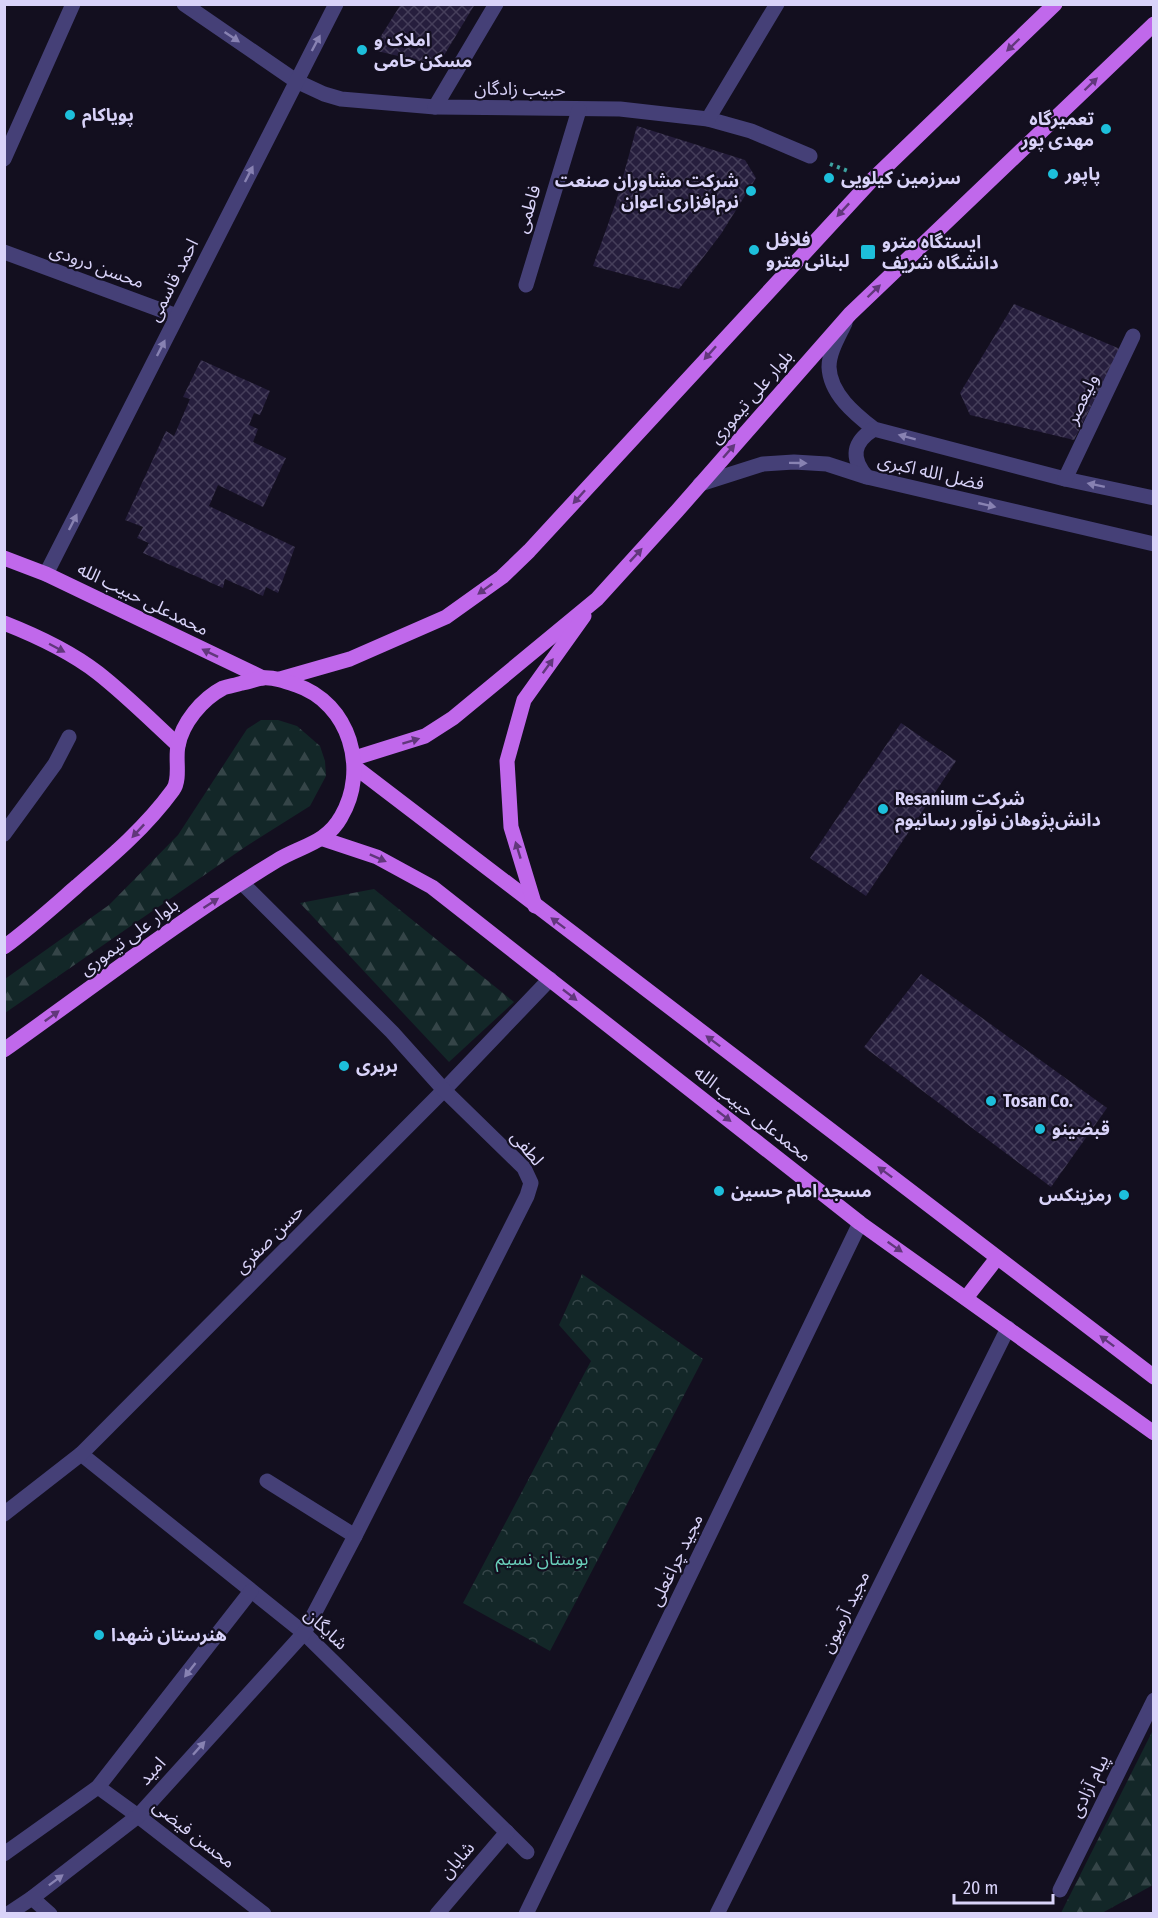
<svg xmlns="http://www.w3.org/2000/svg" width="1158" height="1918" font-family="'Fira Sans Condensed','Noto Sans Arabic',sans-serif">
  <defs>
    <pattern id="forest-firs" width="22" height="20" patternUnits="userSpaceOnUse" patternTransform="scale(1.5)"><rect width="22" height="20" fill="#132728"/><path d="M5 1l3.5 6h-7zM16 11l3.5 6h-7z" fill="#354548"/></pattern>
    <pattern id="park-crowns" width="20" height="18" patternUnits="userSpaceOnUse" patternTransform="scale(1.5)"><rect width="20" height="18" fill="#132728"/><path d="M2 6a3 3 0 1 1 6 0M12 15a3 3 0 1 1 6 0" fill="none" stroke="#354548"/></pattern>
    <pattern id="building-cross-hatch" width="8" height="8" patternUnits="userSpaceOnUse" patternTransform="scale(1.5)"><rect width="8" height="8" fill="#261e3d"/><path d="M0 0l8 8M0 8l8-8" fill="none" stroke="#453e5a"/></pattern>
  </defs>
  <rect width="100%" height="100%" fill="#130f1f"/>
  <g fill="url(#forest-firs)">
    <polygon points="261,720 278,720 297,726 320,746 325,761 326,776 310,806 245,847 5,1013 5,979 109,905 178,835 247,729"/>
    <polygon points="374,889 514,1002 449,1062 300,903"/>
    <polygon points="1153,1730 1153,1885 1102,1913 1061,1913"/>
  </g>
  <polygon fill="url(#park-crowns)" points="582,1274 703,1359 550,1651 463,1603 591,1361 559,1325"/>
  <g fill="url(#building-cross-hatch)">
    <polygon points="401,4 475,4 440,62 432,64 377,51 376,44"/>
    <polygon points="637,126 745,160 756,178 721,234 679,289 593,266 616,202"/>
    <polygon points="1014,304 1120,349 1074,440 970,415 960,393"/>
    <polygon points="201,360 270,391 260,415 254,413 249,425 258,429 253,442 286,458 263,507 218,485 209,506 295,547 278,593 266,587 263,596 225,579 223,588 143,553 149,543 137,538 143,527 125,520 166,431 174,436 190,399 183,397"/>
    <polygon points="901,723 956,761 866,896 810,858"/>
    <polygon points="921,974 1107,1108 1051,1187 864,1047"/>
  </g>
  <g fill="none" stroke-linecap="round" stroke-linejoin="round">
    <polyline stroke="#3da3a1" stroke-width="4" stroke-dasharray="3 4.5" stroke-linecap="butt" points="830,164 848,171"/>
    <g stroke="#454077" stroke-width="15">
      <polyline points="184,4 296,81 324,94 341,99 435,107 620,109 708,119 751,131 810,156"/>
      <polyline points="435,107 496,4"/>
      <polyline points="708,119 777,4"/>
      <polyline points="4,159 73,4"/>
      <polyline points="4,252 177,316"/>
      <polyline points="526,285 579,110"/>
      <path d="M845,323C839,336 829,352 829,367C830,394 855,414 874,429L1065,479L1154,498"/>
      <path d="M867,477C850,458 853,442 874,429"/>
      <polyline points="1065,479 1133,336"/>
      <polyline points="700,484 763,464 794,462 827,464 867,477 1154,544"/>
      <polyline points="46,574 336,4"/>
      <polyline points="4,834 55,764 69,737"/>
      <polyline points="81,1454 304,1633 527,1852"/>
      <polyline points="267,1481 355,1536"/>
      <polyline points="4,1514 81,1454 444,1090 550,979"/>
      <polyline points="98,1787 138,1816 264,1914"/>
      <polyline points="4,1854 98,1787 251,1591"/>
      <polyline points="1060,1890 1154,1700"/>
      <polyline points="32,1898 50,1914"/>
      <polyline points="8,1914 32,1898 138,1816 304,1633 355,1536 527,1196 531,1183 524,1168 444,1090 392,1032 242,883"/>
      <polyline points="437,1914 507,1832"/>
      <polyline points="526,1914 860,1223"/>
      <polyline points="717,1914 1008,1328"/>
    </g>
    <g stroke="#c068eb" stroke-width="15">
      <polyline points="4,558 46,574 263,678"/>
      <path d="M4,623C37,636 71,652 98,673C126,695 152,721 178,745"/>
      <polyline points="280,679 350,659 446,617 502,577 529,551 871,181 1055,4"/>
      <polyline points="355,758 425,736 453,718 597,599 677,511 850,314 1154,24"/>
      <polyline points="355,767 1154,1377"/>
      <polyline points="323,839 377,857 432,887 860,1223 1154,1433"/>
      <polyline points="535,906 511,827 507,761 524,700 584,616"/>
      <path d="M4,947C30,928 53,907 77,886C112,856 146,827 173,790C181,779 175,759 178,746C182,723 202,699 223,688C229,686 236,685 242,683C249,682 255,679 262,678C274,677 285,681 296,685C350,703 369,770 341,817C326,844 300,846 276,861C182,918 94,986 4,1050"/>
      <polyline points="966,1298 997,1258"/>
    </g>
  </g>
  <defs><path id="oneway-solid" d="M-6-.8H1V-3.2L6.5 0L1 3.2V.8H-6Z" transform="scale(1.5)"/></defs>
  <g fill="#8882b2">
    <use href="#oneway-solid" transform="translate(232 37) rotate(34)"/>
    <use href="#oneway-solid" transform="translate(316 43) rotate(-62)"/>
    <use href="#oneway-solid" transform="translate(249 174) rotate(-63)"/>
    <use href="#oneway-solid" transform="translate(161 348) rotate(-63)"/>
    <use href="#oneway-solid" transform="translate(907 437) rotate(-165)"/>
    <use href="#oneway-solid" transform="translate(798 463) rotate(1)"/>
    <use href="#oneway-solid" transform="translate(1096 485) rotate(-168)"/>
    <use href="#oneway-solid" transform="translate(987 505) rotate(13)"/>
    <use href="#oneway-solid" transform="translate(73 522) rotate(-63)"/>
    <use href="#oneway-solid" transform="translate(190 1670) rotate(128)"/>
    <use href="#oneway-solid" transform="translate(199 1748) rotate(-48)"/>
    <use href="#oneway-solid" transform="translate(56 1880) rotate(-37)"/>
  </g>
  <g fill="#61377b">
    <use href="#oneway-solid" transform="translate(1013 45) rotate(136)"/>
    <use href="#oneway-solid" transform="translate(1091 84) rotate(-44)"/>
    <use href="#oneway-solid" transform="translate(843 210) rotate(133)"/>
    <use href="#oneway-solid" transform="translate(874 291) rotate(-44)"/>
    <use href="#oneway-solid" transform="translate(710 353) rotate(132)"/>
    <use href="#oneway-solid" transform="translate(729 451) rotate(-49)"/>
    <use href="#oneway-solid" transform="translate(579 497) rotate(132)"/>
    <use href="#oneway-solid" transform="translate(636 555) rotate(-47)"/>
    <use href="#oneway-solid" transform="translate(485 589) rotate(144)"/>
    <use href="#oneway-solid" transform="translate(57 648) rotate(28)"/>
    <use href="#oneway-solid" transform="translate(210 653) rotate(-154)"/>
    <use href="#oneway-solid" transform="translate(548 666) rotate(-54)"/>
    <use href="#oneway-solid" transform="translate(411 741) rotate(-17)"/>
    <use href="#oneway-solid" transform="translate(138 831) rotate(133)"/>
    <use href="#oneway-solid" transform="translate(518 850) rotate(-107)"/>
    <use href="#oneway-solid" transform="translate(378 858) rotate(24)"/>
    <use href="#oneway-solid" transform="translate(211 903) rotate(-33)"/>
    <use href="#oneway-solid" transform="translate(558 923) rotate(-143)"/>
    <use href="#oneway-solid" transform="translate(570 995) rotate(38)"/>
    <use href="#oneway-solid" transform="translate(52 1016) rotate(-36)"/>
    <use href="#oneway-solid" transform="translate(713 1041) rotate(-143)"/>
    <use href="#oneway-solid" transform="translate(724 1116) rotate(38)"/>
    <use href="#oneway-solid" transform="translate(885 1172) rotate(-143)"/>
    <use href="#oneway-solid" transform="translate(895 1247) rotate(35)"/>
    <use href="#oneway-solid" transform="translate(1107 1341) rotate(-143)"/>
  </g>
  <g fill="#1dbfdb" stroke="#130f1f" stroke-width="2">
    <circle cx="362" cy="50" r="6"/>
    <circle cx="70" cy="115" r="6"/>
    <circle cx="1106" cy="129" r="6"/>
    <circle cx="1053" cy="174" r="6"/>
    <circle cx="829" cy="178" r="6"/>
    <circle cx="751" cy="191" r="6"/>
    <circle cx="754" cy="250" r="6"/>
    <rect x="860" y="244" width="16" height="16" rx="3"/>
    <circle cx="883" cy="809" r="6"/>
    <circle cx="344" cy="1066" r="6"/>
    <circle cx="991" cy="1101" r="6"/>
    <circle cx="1040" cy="1129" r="6"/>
    <circle cx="719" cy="1191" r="6"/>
    <circle cx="1124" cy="1195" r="6"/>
    <circle cx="99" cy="1635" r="6"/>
  </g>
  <g text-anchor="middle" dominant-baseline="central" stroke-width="4.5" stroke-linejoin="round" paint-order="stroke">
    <g font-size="18" font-weight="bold" fill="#d9d3f9" stroke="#130f1f" text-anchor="start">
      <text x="374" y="40">املاک و<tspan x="374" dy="21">مسکن حامی</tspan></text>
      <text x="82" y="115">پویاکام</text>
      <text x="1094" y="119" text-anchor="end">تعمیرگاه<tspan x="1094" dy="21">مهدی پور</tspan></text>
      <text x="1065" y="174">پاپور</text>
      <text x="841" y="178">سرزمین کیلویی</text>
      <text x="739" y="181" text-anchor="end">شرکت مشاوران صنعت<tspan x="739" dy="21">نرم‌افزاری اعوان</tspan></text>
      <text x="766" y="240">فلافل<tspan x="766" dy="21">لبنانی مترو</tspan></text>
      <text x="882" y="242">ایستگاه مترو<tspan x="882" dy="21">دانشگاه شریف</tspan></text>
      <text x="895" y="799">Resanium شرکت<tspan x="895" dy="21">دانش‌پژوهان نوآور رسانیوم</tspan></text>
      <text x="356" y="1066">بربری</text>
      <text x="1003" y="1101">Tosan Co.</text>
      <text x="1052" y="1129">قبضینو</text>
      <text x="731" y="1191">مسجد امام حسین</text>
      <text x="1112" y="1195" text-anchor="end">رمزینکس</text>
      <text x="111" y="1635">هنرستان شهدا</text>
    </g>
    <g font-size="18" fill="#d9d3f9" stroke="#130f1f">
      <text transform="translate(520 89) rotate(1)">حبیب زادگان</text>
      <text transform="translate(528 209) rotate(-73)">فاطمی</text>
      <text transform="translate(97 266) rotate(20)">محسن درودی</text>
      <text transform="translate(173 280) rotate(-63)">احمد قاسمی</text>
      <text transform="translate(751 397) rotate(-49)">بلوار علی تیموری</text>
      <text transform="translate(1082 399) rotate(-65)">ولیعصر</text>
      <text transform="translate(931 472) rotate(13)">فضل الله اکبری</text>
      <text transform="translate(143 599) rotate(26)">محمدعلی حبیب الله</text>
      <text transform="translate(129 937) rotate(-36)">بلوار علی تیموری</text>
      <text transform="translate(753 1114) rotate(38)">محمدعلی حبیب الله</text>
      <text transform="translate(527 1148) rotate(50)">لطفی</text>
      <text transform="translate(269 1239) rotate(-45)">حسن صفری</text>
      <text transform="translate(676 1560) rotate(-64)">مجید چراغعلی</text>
      <text transform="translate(845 1612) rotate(-64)">مجید آرمیون</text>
      <text transform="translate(326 1629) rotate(43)">شایگان</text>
      <text transform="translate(152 1771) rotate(-48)">امید</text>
      <text transform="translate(1089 1786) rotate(-64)">پیام آزادی</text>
      <text transform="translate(194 1834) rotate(38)">محسن فیضی</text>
      <text transform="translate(457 1860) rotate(-49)">شایان</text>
    </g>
    <g font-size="18" fill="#69cfba" stroke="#130f1f">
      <text x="542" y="1559">بوستان نسیم</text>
    </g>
  </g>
  <rect width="1158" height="1918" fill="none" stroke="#d9d3f9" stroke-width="12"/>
  <path d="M954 1894v9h99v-9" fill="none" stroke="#d9d3f9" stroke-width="3"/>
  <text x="963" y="1894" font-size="18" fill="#d9d3f9" stroke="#130f1f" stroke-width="4.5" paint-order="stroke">20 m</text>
</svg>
